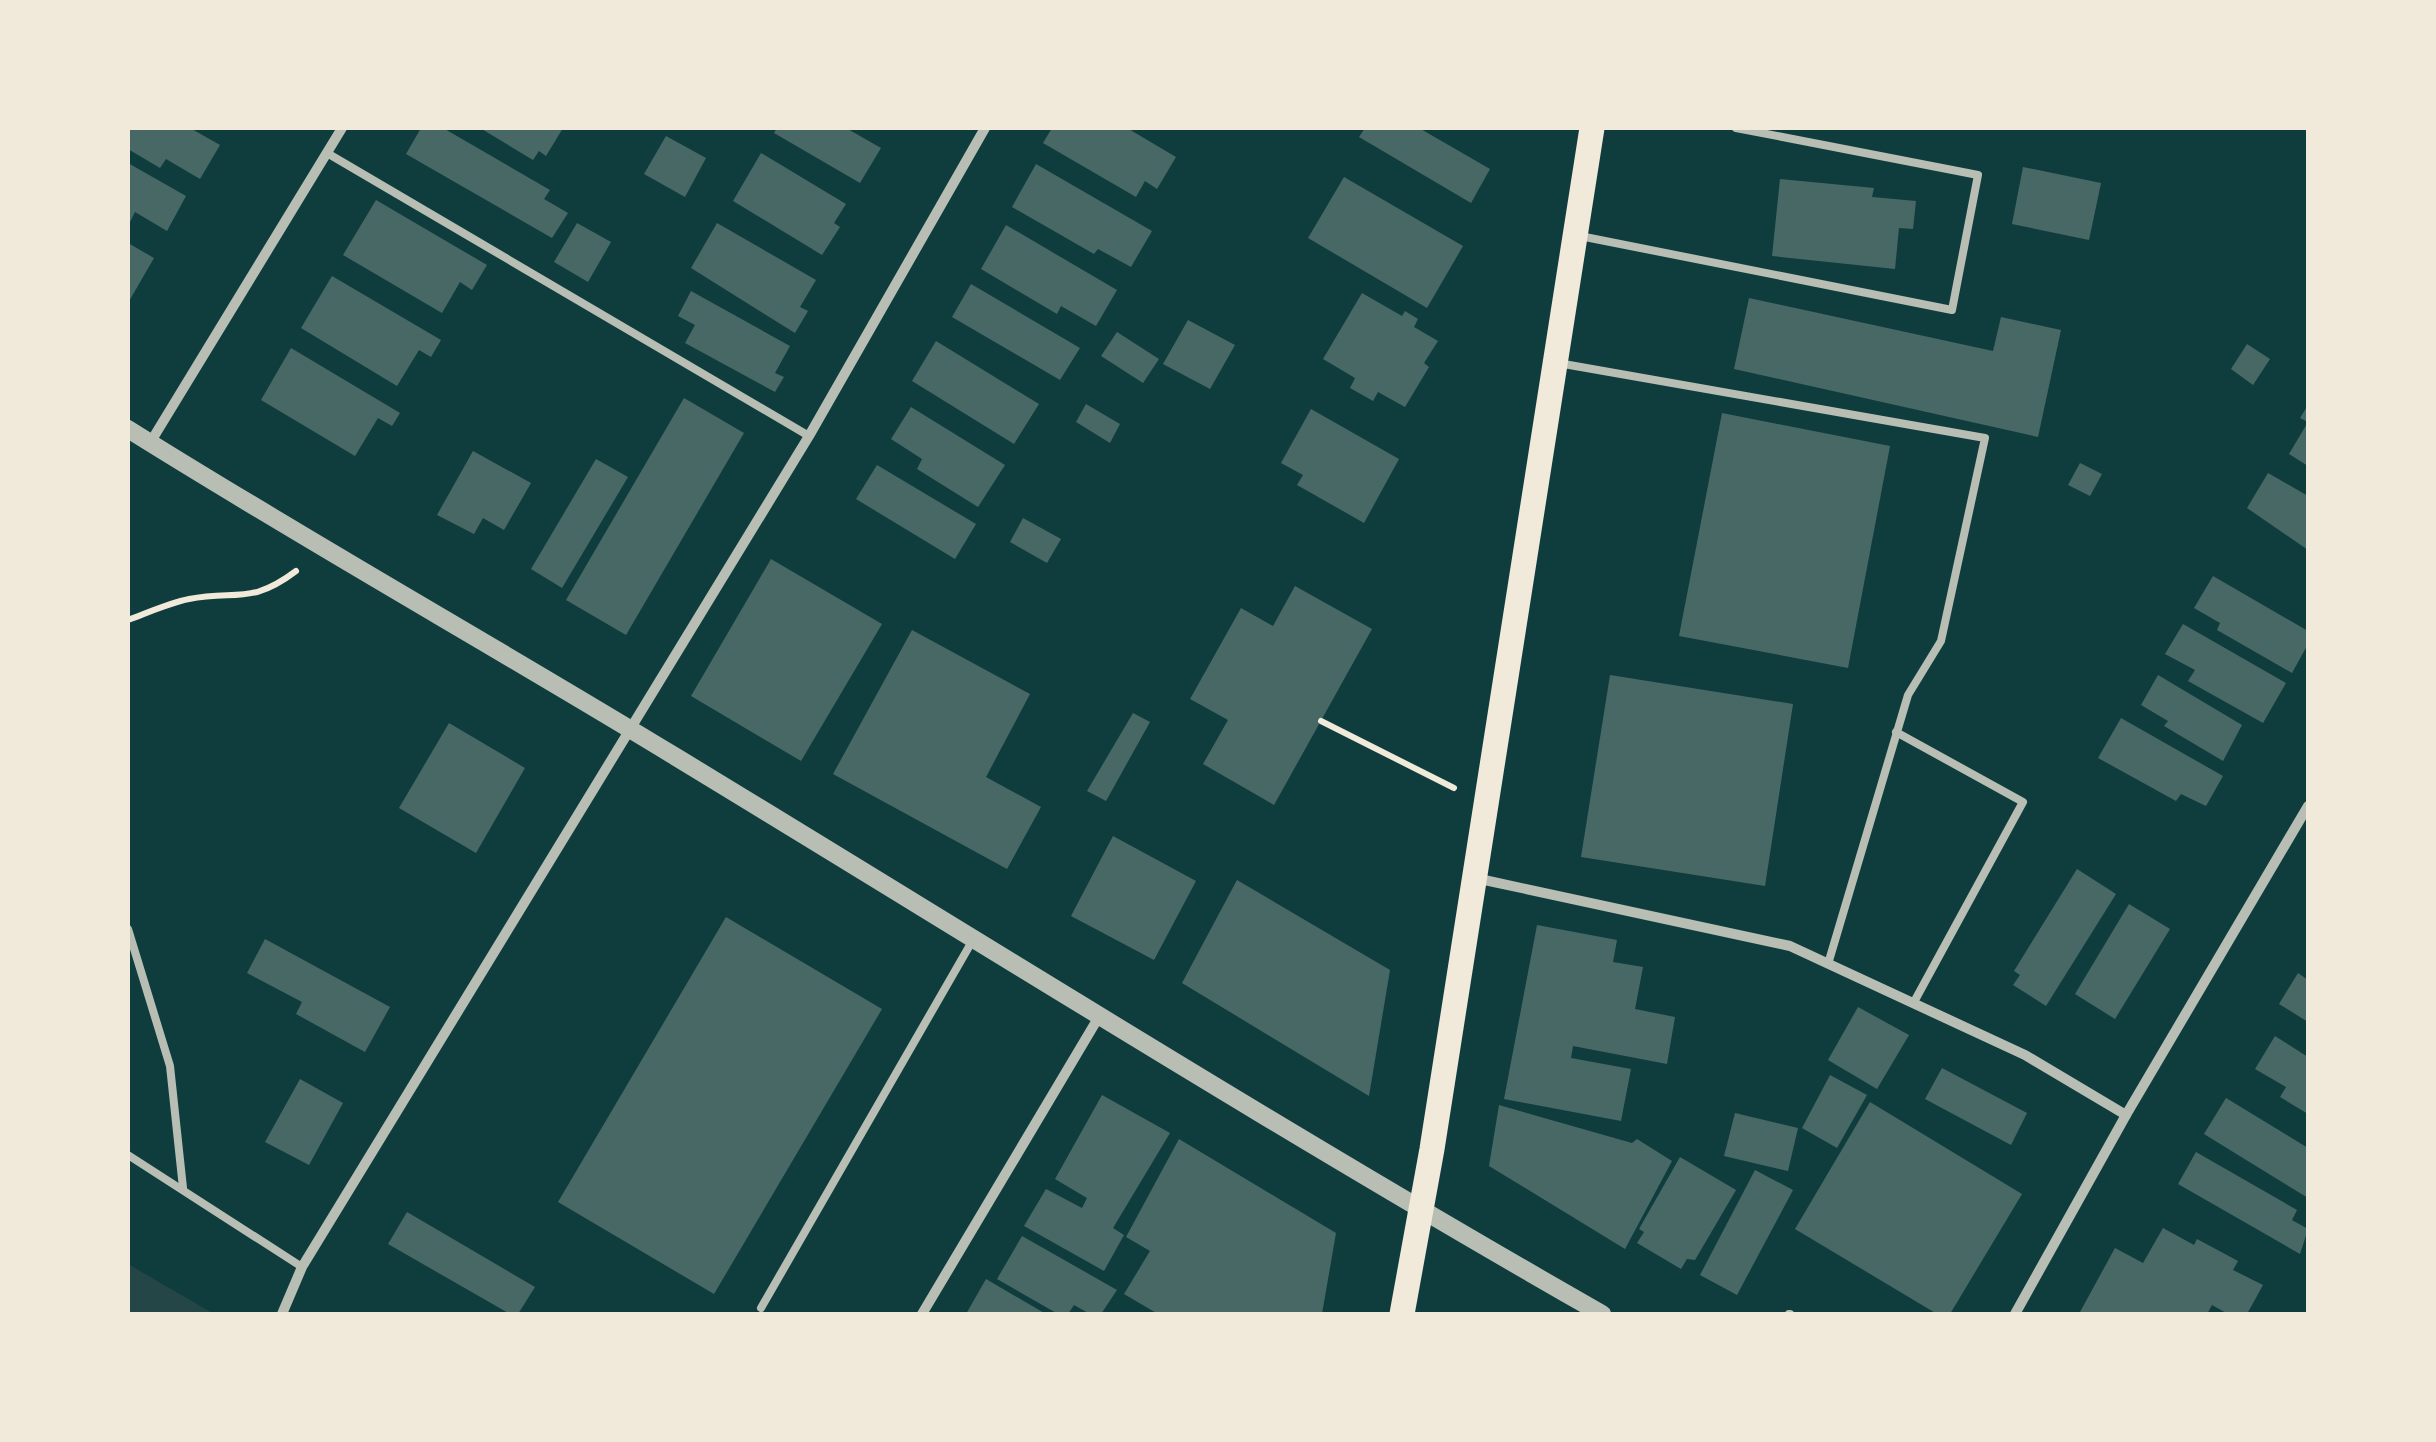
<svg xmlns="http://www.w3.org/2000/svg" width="2436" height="1442" font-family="'PT Sans',sans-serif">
  <rect width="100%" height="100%" fill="#0f3d3e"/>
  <polygon fill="#244646" points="128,1264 214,1314 128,1314"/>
  <g fill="#486865">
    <polygon points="128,128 190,128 220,145 200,179 166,159 160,168 128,149"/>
    <polygon points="421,128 443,128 550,190 544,199 568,213 552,238 406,154"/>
    <polygon points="480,128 563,128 546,156 539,151 533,160"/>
    <polygon points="777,128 846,128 881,148 860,183 774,133"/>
    <polygon points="1052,128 1127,128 1176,157 1157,189 1145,181 1136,197 1043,143"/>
    <polygon points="1365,128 1419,128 1490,169 1471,203 1359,137"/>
    <polygon points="666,136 706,158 685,197 644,174"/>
    <polygon points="761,153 846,204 834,223 840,227 822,255 733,201"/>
    <polygon points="128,163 186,196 167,231 135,212 128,226"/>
    <polygon points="1036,164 1152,231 1131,267 1098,249 1094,254 1012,207"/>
    <polygon points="2023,167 2101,183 2089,240 2012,224"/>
    <polygon points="1344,177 1463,246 1427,308 1308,238"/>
    <polygon points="1780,179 1874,188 1872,197 1916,201 1913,229 1899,228 1895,269 1772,256"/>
    <polygon points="376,200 487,265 472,290 460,282 442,313 343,255"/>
    <polygon points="577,223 611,242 588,282 554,262"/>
    <polygon points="717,223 816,280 800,307 808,311 795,333 691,268"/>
    <polygon points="1006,225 1117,290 1096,326 1061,306 1057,314 981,269"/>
    <polygon points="128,243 154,258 128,303"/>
    <polygon points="332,276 441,340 431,357 419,350 397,386 301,328"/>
    <polygon points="971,284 1080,348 1060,380 952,317"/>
    <polygon points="691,291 790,346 775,373 784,377 775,392 685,343 695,325 678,316"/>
    <polygon points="1362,293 1402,316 1405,311 1418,319 1414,327 1438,341 1424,363 1429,367 1405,407 1378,392 1373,401 1350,388 1355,378 1323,359"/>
    <polygon points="1749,298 1993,351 2001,317 2061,330 2038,437 1734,369"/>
    <polygon points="1188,320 1235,345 1210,389 1163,364"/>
    <polygon points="1117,332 1159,359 1143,383 1101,356"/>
    <polygon points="936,341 1039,404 1014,444 912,381"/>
    <polygon points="2247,344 2270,359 2253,385 2231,369"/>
    <polygon points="291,348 400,413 392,426 378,418 355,456 261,400"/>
    <polygon points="684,398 744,433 626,635 566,600"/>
    <polygon points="1086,404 1120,424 1110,443 1076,422"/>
    <polygon points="2308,405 2308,466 2289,454 2308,422 2300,418"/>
    <polygon points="911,407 1005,465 978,507 917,469 922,459 891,439"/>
    <polygon points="1311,409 1399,459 1364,523 1297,485 1303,475 1281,463"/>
    <polygon points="1722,413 1890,446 1848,668 1679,636"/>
    <polygon points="473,451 531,483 504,530 483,518 474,534 437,515"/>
    <polygon points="596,459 628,477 562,588 531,569"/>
    <polygon points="2080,463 2102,474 2090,496 2068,485"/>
    <polygon points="877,465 976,524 955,559 856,499"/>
    <polygon points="2268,473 2308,496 2308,550 2247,508"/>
    <polygon points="1023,518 1061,539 1047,563 1010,542"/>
    <polygon points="771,559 882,624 801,761 691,696"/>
    <polygon points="2213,576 2308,631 2308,644 2292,673 2217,630 2220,623 2194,608"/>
    <polygon points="1295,586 1372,629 1274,805 1203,764 1228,720 1190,699 1241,608 1273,626"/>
    <polygon points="2183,624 2286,683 2263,723 2188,681 2195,670 2165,654"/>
    <polygon points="912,630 1030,694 986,777 1041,807 1007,869 833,774"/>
    <polygon points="1610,675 1793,704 1765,886 1581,857"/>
    <polygon points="2158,675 2242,725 2223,761 2164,726 2168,721 2141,705"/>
    <polygon points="1133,713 1150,722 1106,801 1087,791"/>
    <polygon points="2121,718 2223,776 2206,806 2181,794 2176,801 2098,758"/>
    <polygon points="449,723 525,768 476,853 399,808"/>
    <polygon points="1113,836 1196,881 1154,960 1071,916"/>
    <polygon points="2077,869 2116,894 2046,1006 2013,985 2020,975 2014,971"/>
    <polygon points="1237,880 1390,970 1369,1096 1182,983"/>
    <polygon points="2129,904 2170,929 2115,1019 2075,994"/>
    <polygon points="726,917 882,1009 714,1294 558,1202"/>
    <polygon points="1537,925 1617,940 1613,962 1643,967 1635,1009 1675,1017 1667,1064 1573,1046 1571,1058 1631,1069 1621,1121 1504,1099"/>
    <polygon points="265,939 390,1007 365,1052 296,1014 302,1002 247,973"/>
    <polygon points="2298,973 2308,980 2308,1022 2279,1004"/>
    <polygon points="1858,1007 1909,1035 1877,1089 1828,1060"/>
    <polygon points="2275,1036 2308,1057 2308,1114 2280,1097 2286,1087 2255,1069"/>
    <polygon points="1942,1068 2027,1113 2011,1145 1925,1099"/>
    <polygon points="1830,1075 1867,1095 1837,1148 1802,1128"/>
    <polygon points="300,1079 343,1103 309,1165 265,1142"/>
    <polygon points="1102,1095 1170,1133 1113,1228 1124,1235 1104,1271 1024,1226 1046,1189 1082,1208 1087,1198 1055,1179"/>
    <polygon points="2226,1098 2308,1148 2308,1198 2204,1134"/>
    <polygon points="1870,1102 2022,1194 1950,1314 1937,1314 1795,1229"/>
    <polygon points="1499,1105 1632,1143 1637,1139 1672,1161 1625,1249 1489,1166"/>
    <polygon points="1735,1113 1798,1128 1788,1171 1724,1156"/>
    <polygon points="1179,1139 1336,1233 1322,1314 1158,1314 1124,1294 1150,1251 1126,1237"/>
    <polygon points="2196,1152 2297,1210 2292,1220 2308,1229 2300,1254 2178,1184"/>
    <polygon points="1680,1157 1736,1190 1695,1260 1687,1259 1681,1269 1637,1243 1644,1232 1639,1229"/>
    <polygon points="1755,1170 1793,1190 1737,1295 1700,1275"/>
    <polygon points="407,1212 535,1287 518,1314 510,1314 388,1244"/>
    <polygon points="2163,1228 2194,1245 2197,1239 2238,1261 2233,1270 2263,1285 2247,1314 2228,1314 2212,1305 2207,1314 2080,1312 2115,1248 2143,1263"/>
    <polygon points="1022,1236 1117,1290 1101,1314 1090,1314 1074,1305 1068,1314 1058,1314 997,1279"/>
    <polygon points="986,1279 1046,1314 966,1314"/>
  </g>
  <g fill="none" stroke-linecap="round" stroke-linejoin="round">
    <g stroke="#f1e9da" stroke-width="6">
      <path d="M128,620C147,613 169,603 189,599C237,590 251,605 296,571"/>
      <polyline points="1321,721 1454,788"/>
    </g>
    <g stroke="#b8beb3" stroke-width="8">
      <polyline points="327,153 809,436"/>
      <polyline points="1580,236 1952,310 1978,175 1736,128"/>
      <polyline points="1558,363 1985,438 1941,641 1908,695 1828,964"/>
      <polyline points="1896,732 2023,802 1914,1002"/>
      <polyline points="128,929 170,1066 183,1188"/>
      <polyline points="128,1155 302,1267"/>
      <polyline points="761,1308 974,938"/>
      <polyline points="1789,1314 1790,1314"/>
    </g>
    <g stroke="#b8beb3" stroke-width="10">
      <polyline points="150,443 342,128"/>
      <polyline points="1475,878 1790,946 2025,1055 2126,1115"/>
      <polyline points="282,1314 302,1267 809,436 985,128"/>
      <polyline points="922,1314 1100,1015"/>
      <polyline points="2015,1314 2126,1115 2308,806"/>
    </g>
    <path stroke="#b8beb3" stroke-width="18" d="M128,429C308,542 494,646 676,757C984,944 1289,1136 1602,1314"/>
    <polyline stroke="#f1e9da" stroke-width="25" points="1402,1314 1432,1149 1592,128"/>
  </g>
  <rect width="2436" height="1442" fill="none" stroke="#f1e9da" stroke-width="260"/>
</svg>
